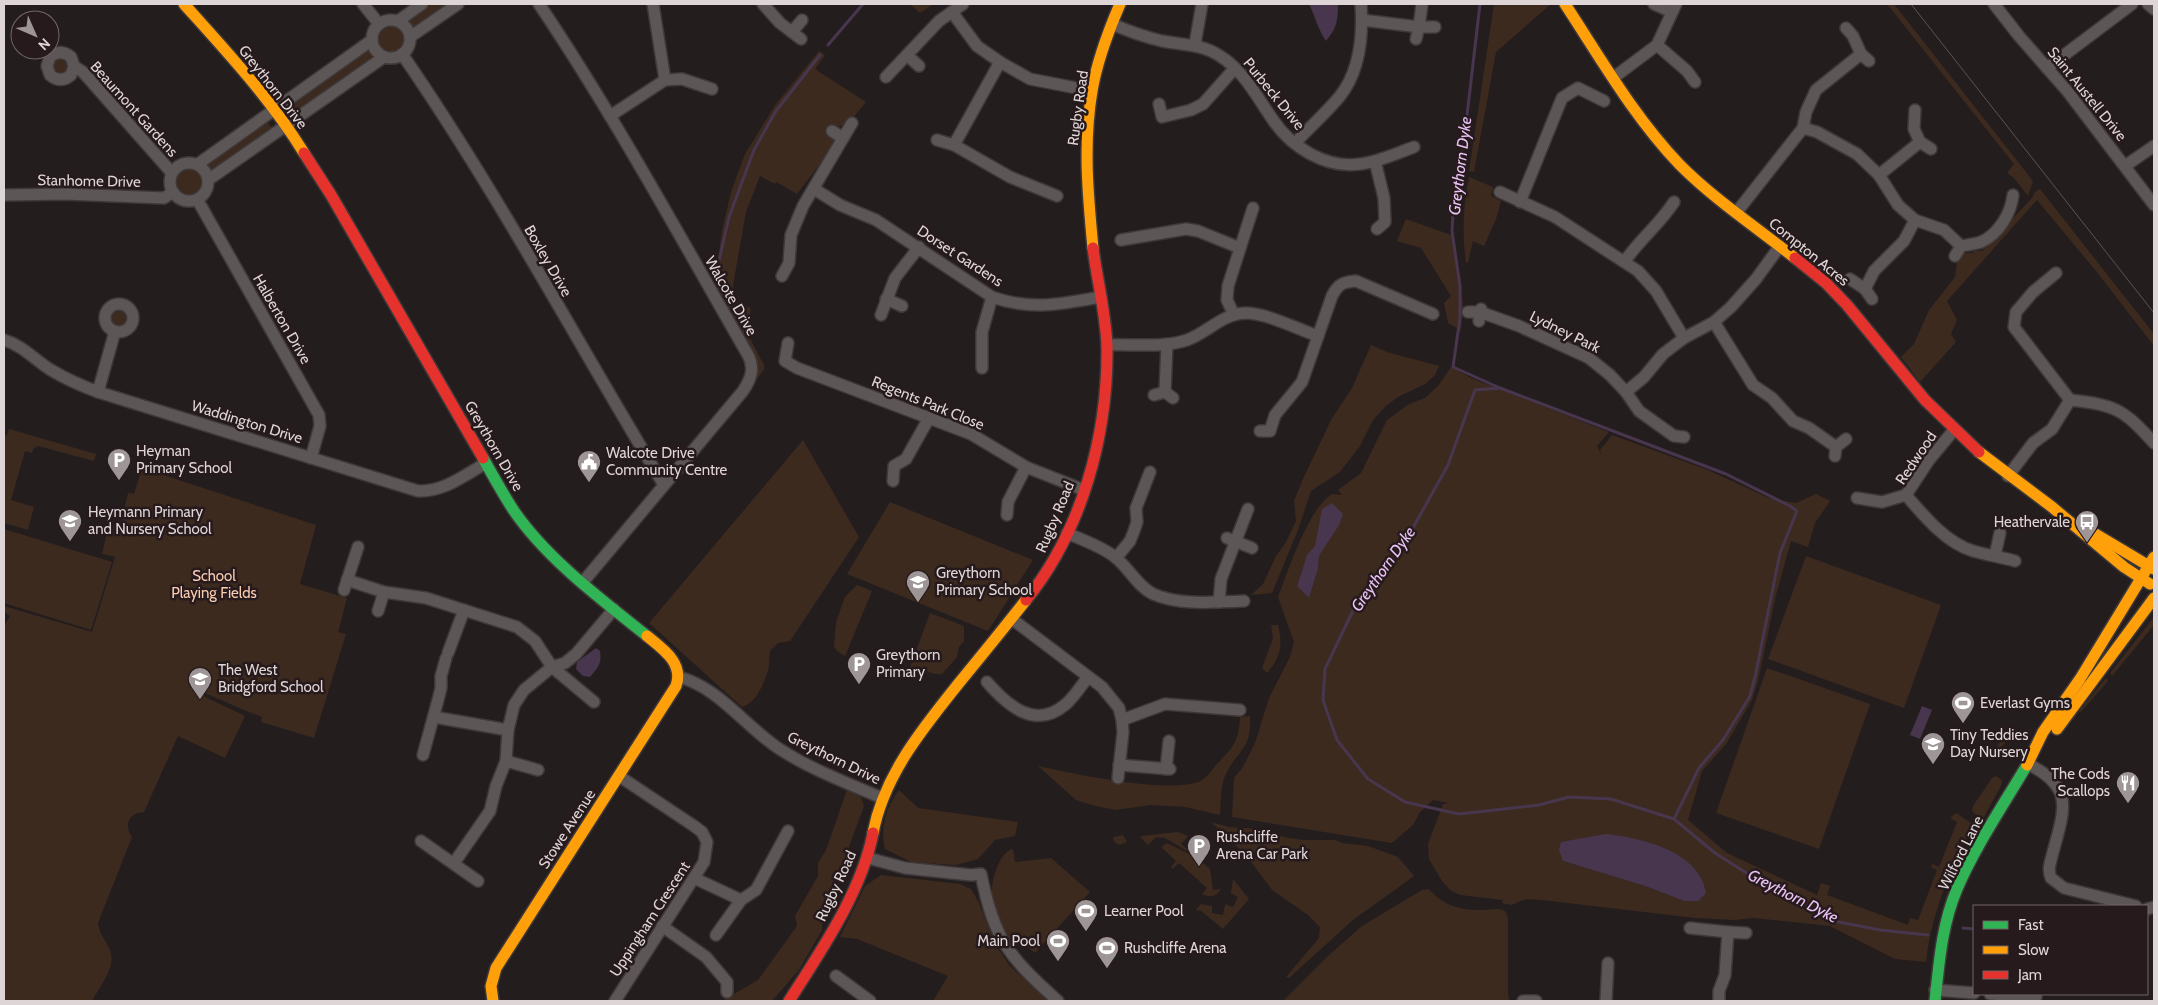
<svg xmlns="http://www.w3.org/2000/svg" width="2158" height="1005" font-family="Cabin,sans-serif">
  <rect width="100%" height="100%" fill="#241d1e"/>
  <g fill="#3c2a1f" fill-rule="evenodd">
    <polygon points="431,4 450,4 415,28 410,26 409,20"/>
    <polygon points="910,4 934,4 920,13"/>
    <polygon points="1494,4 1551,4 1496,52 1474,172 1469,171"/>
    <polygon points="1887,4 1894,4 2033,181 2028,196 2014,178 2007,173 2014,164"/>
    <circle cx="391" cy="39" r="14"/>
    <polygon points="364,51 369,51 372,55 371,59 299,110 294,111 291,106 292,103"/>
    <path d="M819,51L825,55L815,69L866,102C856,113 848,130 831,126L828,133L834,141L833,147L797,194L776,182L775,184L760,176L746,212L732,291L738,303L751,308L748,323L744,327L764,365V369L757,379L714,288L722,231L731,192L745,154L776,104Z"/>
    <polygon points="59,56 68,61 68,71 62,75 55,73 51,64"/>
    <polygon points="264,121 268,123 271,127 268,132 216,170 210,170 207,166 208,161"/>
    <circle cx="189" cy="181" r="14"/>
    <path d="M1469,177L1493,187L1491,196L1501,201L1496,219L1484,246L1473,241L1468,262L1466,263C1462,233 1463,206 1469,177Z"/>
    <polygon points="2040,189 2154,334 2154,346 2096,271 2037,200 1947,301 1957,320 1951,334 1956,342 1920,382 1901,357 1914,344 1929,310 1955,277 1957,263 1964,253 1973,253 1974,251 1982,251 2032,198 2035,192"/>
    <polygon points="1406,219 1451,235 1460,276 1463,305 1461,330 1448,323 1444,303 1451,296 1421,248 1397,241"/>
    <circle cx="119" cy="318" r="9"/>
    <polygon points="1371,345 1387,352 1439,366 1435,375 1425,384 1398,397 1386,406 1373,420 1360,446 1340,472 1311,491 1298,530 1272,593 1251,595 1263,584 1276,556 1286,542 1296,521 1294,501 1303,479 1331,420 1352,388"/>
    <path d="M1451,367L1471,378L1609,432L1597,446L1602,456L1600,450L1612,435L1708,470L1769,498L1796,503L1816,494L1830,501L1815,523L1808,547L1791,541L1776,595L1758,681L1752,700L1726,744L1702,771L1688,820L1727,853L1817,895L1821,883L1830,886L1827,895L1908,925L1910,918L1918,920L1937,870L1931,867L1932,864L1939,867L1957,822L1950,818L1956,813L1977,827L1973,834H1969C1947,879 1932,912 1926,962L1895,959L1830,926L1754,918L1734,920L1695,918L1542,900L1526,899L1511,905L1502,903L1503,900L1460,895L1450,890L1442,881L1429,859L1428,844L1443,804L1449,803L1433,800L1420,812L1413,825L1392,843L1232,817L1234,778L1243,767L1255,743L1269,698L1290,657L1294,642L1278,597C1289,569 1308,509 1332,494L1342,495L1338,490L1361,473L1387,420L1409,404L1425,398L1438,386ZM1330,539L1319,556L1318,569L1309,598L1297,586C1306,559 1304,553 1330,539ZM1651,844L1678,855L1701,877L1684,901L1645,886L1563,861Z"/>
    <polygon points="9,429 96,454 94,461 38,446 33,449 32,453 25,451 11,500 34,507 28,530 4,523 4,435 7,435"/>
    <path d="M803,440L859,537L790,641L778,643L770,651C769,657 770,664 768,670C764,684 756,703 742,707L649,623Z"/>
    <path d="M142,468L316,525L300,584L347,598L338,632L346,634L314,738L261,722L262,717L246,711L196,689L195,692L245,716L225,758L178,736L144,812C128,813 124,825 132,837L98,923C99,933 105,939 109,948C118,965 100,986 92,1001H4V626L10,616L4,612V606L92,632L115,557L102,554L109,524L120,528L128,493L134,494Z"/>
    <polygon points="890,502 1033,560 988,631 847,574"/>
    <polygon points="4,529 112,562 91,630 4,603"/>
    <polygon points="1806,556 1941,605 1904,708 1768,659"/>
    <polygon points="857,585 872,591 845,656 837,651 834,646 836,622 845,597"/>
    <polygon points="930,613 964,626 964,641 959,647 957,657 942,674 934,674 921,669 909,670"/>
    <polygon points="2154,617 2154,625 2112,676 2110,673"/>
    <path d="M1271,625H1278C1283,644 1281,657 1267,673L1262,668L1273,638Z"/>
    <polygon points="1767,668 1870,704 1819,849 1716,813"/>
    <polygon points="2106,678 2108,681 2080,713 2079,711"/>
    <path d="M1250,716C1252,751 1237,749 1225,776C1220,787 1221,803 1220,815L1185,807L1151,805L1115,810L1092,805L1076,800L1038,766C1069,773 1177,796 1202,780C1209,776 1214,766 1220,761C1235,745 1239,739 1240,717Z"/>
    <polygon points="2004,730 2008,731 2010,735 1999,751 1996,750"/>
    <polygon points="1996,776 2002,780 2001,786 1984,817 1979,818 1972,811 1973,806 1992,778"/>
    <polygon points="847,790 861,797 864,806 849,847 842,878 822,918 822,930 799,970 772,1001 722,1001 758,980 797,926 795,916 818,876 818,863 826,850"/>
    <path d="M899,790L918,808L1018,822L1015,836L995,840L978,859L956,865L911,862L885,849C880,828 886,807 899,790Z"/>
    <polygon points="1211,822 1229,827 1260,829 1284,837 1303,840 1335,840 1342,843 1368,846 1398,857 1414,876 1353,920 1289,978 1286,977 1319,938 1320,927 1308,915 1272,890 1246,855"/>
    <polygon points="1178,832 1188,836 1181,844 1194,855 1165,838 1156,837 1148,845 1140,837 1142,836"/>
    <polygon points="1123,835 1127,842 1120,845 1114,842 1113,837"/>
    <path d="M1167,843L1197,858L1210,869L1213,890L1221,889C1216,897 1210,898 1202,894L1207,888L1179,863L1173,869L1171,867L1176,861L1161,847Z"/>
    <path d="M1013,849L1015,862L1051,858L1090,892L1035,953L1029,948L1019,944L1012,947C1003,935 995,920 992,904C989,890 997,852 1013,849Z"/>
    <polygon points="881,875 960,884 971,889 979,903 995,944 1009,965 1048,1001 933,1001 948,976 857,939 840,937 865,886"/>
    <polygon points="1233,879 1249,899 1223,929 1200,910 1198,911 1196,910 1201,904 1212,906 1212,913 1223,915 1225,904 1233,907 1238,897 1231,893"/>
    <path d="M1429,889C1442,905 1462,911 1482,910C1490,910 1497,907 1505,911L1508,918V995L1510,1001H1283L1328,956L1362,926L1422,890Z"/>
  </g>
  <g fill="#48364e">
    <path d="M1309,4H1338C1338,20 1337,28 1326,41C1318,30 1315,16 1309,4Z"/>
    <polygon points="1332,503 1343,514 1339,525 1319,556 1318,569 1309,598 1297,586 1307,555 1315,546 1322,509"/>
    <path d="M596,648L600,651C602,663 598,668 590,677L583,676L576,669L577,662Z"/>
    <polygon points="1922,706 1932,710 1920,739 1910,735"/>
    <path d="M1606,834C1641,838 1700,851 1706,893L1698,901H1684L1645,886L1563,861L1559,850L1561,842Z"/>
  </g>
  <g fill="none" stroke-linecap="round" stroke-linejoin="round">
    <g stroke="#48364e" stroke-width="3">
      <polyline points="1480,4 1464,141 1453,214 1452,231 1460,286 1460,318 1453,367 1500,388 1475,390 1448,465 1404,544 1360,596 1325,669 1323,700 1337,740 1368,779 1405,802 1459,814 1539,805 1569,797 1611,799 1674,819 1715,853 1759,881 1839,922 1880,930 1928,935"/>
      <polyline points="828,45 863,4"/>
      <polyline points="715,278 729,217 754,150 776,111 820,55"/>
      <polyline points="1500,388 1726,474 1790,506 1797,511 1780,553 1755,677 1750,696 1723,740 1699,768 1674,819"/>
      <polyline points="1963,928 1974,929"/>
    </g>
    <g stroke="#3f3839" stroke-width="14">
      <g id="street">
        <polyline points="363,4 379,24"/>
        <path d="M539,4C615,117 680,237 748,355C755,368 751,379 743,391L583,582"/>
        <polyline points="763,4 780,23 801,39"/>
        <polyline points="1654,4 1672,12"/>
        <polyline points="1994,4 2019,36 2068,92 2154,205"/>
        <polyline points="2148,4 2154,9"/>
        <polyline points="952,12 977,46 1000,62 1030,79 1092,91"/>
        <circle cx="391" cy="39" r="19"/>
        <polyline points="1362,20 1419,27 1422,4"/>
        <polyline points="398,21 422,4"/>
        <path d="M1112,24C1128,31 1145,37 1162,41C1183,45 1202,44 1220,56C1244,71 1257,97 1273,120C1291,147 1326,169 1360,164C1379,162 1397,153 1414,147"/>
        <polyline points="1846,28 1853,36 1861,54"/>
        <polyline points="792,32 802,20"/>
        <polyline points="410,37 458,4"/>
        <polyline points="1416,39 1419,27 1435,27"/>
        <polyline points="1195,44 1202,4"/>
        <polyline points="1657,45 1687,71 1695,82"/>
        <path d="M402,54C498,193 577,342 664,485"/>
        <polyline points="907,55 919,66"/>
        <path d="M74,66L71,75C64,81 57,81 50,75L47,66L50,57C57,51 64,51 71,57L74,66L83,72L172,173"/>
        <polyline points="2047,68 2132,4"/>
        <polyline points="886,77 939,21 963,4"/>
        <polyline points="1613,78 1657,45 1676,4"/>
        <polyline points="665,80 682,79 712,89"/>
        <polyline points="1159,104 1162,117 1191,110 1203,104 1235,68"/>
        <polyline points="1915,110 1914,129 1920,142"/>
        <polyline points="610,116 665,80 653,4"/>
        <polyline points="1803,128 1806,112 1816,90 1861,54 1869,61"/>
        <polyline points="832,131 843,138"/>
        <polyline points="937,140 954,145 1010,177 1057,196"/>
        <path d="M1295,143C1310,127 1327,112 1340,96C1360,71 1363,34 1361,4"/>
        <polyline points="954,145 1000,62"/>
        <polyline points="1375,161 1384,198 1385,222 1377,229"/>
        <circle cx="189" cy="182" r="19"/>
        <polyline points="198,164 372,40"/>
        <polyline points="2125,166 2154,146"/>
        <polyline points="1879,175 1920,142 1931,149"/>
        <polyline points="208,180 384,57"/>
        <path d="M814,189L840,205L876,220L992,297C1032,311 1060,304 1101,297"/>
        <polyline points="1500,192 1555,217 1638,271 1656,291 1684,338"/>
        <polyline points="4,195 65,194 164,198 173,192"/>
        <polyline points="197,199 319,415 320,426 311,458"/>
        <polyline points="1520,202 1562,98 1578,88 1604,101"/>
        <polyline points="1736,213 1803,128 1817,132 1857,154 1879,175 1898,205 1915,220 1944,230 1961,246 1955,256"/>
        <polyline points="1121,240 1186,229 1198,231 1240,248"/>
        <path d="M1961,246C1967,245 1975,244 1981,242C1999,234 2011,213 2013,195"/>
        <path d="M1625,261C1639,240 1660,224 1674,202"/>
        <polyline points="2056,273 2033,292 2016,312 2014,327 2070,400"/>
        <polyline points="782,276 789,263 791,235 803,206 852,123"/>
        <polyline points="1850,279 1865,289 1872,299"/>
        <polyline points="1865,289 1874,271 1904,241 1915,220"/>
        <polyline points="886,299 902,306"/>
        <circle cx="119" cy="318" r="14"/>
        <polyline points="1481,309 1480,312 1519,326 1589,358 1610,375 1626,392 1639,411 1674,436 1684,437"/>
        <polyline points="1468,312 1480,312 1479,321"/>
        <polyline points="881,315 895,278 919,247"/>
        <polyline points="1234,315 1227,300 1228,286 1253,208"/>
        <polyline points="1714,322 1753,385 1772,398 1793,421 1809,428 1836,447"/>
        <path d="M4,340C22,345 35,360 51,370C66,379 82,386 98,392L418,491C444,492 465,475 486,463"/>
        <polyline points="788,343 785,361 797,368 971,434 1026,467 1084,490"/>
        <path d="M1107,345C1131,344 1165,348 1187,340C1207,333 1222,314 1245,313C1267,313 1297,329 1318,336"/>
        <polyline points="982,368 982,332 992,297"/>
        <polyline points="98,392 115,331"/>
        <polyline points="1165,392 1167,344"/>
        <polyline points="1626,392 1644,377 1663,354 1684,338 1714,322 1731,307 1756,279 1780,246"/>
        <polyline points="1154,395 1165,392 1173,398"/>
        <path d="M1260,431H1270L1275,415L1302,382L1332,296C1338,284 1343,282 1356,281L1433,314"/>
        <polyline points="1835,456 1836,447 1846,439"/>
        <path d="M2008,476L2033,443L2052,429L2070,400C2116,405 2123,409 2154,443"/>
        <polyline points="893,481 894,466 906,459 929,418"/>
        <path d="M1906,495C1924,516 1946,543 1973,551C1987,555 2001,557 2015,561"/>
        <polyline points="1906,495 1929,460 1954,430"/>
        <polyline points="1857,498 1882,502 1906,495"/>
        <polyline points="1007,515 1008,502 1026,467"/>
        <path d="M1067,533C1082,540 1101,546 1115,557C1129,568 1137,586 1153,594C1181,606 1215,602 1244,601"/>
        <polyline points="1227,538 1252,548"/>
        <polyline points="1995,555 2000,533"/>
        <polyline points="1116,558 1130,541 1134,531 1137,522 1136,508 1150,472"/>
        <polyline points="347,580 384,592 426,598 517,627 535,641 552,667 594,702"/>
        <polyline points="344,590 358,547"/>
        <polyline points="1219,602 1221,579 1248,509"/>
        <polyline points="378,611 384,592"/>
        <polyline points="1012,619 1102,687 1119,708 1122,720"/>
        <polyline points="448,653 464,610"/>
        <path d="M679,677C718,687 745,726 778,748C810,769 847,783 882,798"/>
        <path d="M987,682C1007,705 1035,731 1066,704C1074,697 1081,686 1088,677"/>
        <polyline points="434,717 508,730"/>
        <polyline points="423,755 438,700 441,688 441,676 446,658"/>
        <polyline points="506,761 538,770"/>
        <path d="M2028,764C2074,787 2065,808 2053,852C2051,861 2047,869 2051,878L2064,888L2136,906"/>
        <polyline points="1119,765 1170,769"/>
        <polyline points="1166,769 1169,741"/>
        <polyline points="1118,778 1123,732 1122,720 1165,704 1240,710"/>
        <polyline points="421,841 478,881"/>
        <path d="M868,858L905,868L971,875L981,874C994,940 1009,957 1058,1001"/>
        <polyline points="454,863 490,811 496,786 506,761 508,730 514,705 524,690 552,667 565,663 576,654 614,609"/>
        <polyline points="694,878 741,900 716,935"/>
        <polyline points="741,900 756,890 788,831"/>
        <polyline points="2147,909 2154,907"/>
        <polyline points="662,926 706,957 727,982 727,992"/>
        <polyline points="1690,928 1728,932"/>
        <polyline points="836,976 870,1001"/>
        <polyline points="1935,990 1974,993"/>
        <polyline points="1990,994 2036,997"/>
        <polyline points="615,1001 704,862 707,842 702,832 694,826 619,776"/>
        <polyline points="1523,1001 1536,1001"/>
        <polyline points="1606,1001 1608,963"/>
        <polyline points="1719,1001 1719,991 1725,975 1728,932 1746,933"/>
      </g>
    </g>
    <g stroke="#3f3839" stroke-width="14">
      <g id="fast">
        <path d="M483,458C493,476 503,494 514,511C547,559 602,600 647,636"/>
        <path d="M1935,1001C1939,963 1942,924 1957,889C1975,847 2004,804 2027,765"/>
      </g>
    </g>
    <g stroke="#3f3839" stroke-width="14">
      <g id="slow">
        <path d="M184,4C227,52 270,98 304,153"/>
        <path d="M1565,4C1601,59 1634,117 1680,165C1715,200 1756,227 1795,258"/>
        <path d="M1093,248C1088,196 1083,144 1092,91C1097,61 1108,32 1120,4"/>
        <polyline points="1979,452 2052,507 2124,567 2150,584"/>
        <polyline points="2092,532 2154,569"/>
        <polyline points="2057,729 2154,598"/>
        <polyline points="2027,765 2043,732 2080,679 2154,557"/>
        <path d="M873,833C884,775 923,728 959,683C982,655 1004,628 1026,600"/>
        <path d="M493,1001L491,986L496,968L676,686C684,663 663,649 647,636"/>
      </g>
    </g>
    <g stroke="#3f3839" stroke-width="14">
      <g id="jam">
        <polyline points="304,153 331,195 483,458"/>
        <polyline points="1795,258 1826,283 1847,305 1925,400 1979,452"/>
        <path d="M1026,600C1082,531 1108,435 1107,347C1106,314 1097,280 1093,248"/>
        <path d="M789,1001C821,951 862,891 873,833"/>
      </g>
    </g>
    <use href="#street" stroke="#5c5657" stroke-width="11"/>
    <use href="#fast" stroke="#30b455" stroke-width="11"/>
    <use href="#slow" stroke="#ff9f0a" stroke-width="11"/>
    <use href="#jam" stroke="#e5322d" stroke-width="11"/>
    <polyline stroke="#5a5455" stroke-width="1" points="1911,4 2154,313"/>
  </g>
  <defs>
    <g id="parking-pin" transform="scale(1.25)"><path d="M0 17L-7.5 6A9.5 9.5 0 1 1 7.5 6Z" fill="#9d9596" stroke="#271a1c"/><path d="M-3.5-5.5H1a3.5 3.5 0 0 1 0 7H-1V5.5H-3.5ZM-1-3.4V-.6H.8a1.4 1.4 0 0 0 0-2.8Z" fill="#fff"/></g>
    <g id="civic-pin" transform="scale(1.25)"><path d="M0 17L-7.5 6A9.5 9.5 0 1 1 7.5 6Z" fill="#9d9596" stroke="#271a1c"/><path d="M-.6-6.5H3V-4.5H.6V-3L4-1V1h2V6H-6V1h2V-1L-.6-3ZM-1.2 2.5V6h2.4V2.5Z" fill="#fff"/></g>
    <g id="school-pin" transform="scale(1.25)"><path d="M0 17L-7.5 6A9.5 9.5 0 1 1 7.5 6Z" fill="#9d9596" stroke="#271a1c"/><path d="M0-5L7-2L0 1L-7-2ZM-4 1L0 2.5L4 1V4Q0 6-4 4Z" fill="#fff"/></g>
    <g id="bus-pin" transform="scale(1.25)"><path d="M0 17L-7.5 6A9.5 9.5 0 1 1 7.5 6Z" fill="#9d9596" stroke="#271a1c"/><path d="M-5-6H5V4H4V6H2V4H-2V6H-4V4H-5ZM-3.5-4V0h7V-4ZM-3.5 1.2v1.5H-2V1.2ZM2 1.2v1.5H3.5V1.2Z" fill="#fff"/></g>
    <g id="stadium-pin" transform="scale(1.25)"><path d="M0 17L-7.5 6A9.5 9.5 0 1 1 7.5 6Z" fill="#9d9596" stroke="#271a1c"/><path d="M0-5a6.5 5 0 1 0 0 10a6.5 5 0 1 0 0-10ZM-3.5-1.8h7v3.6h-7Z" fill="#fff"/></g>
    <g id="restaurant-pin" transform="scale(1.25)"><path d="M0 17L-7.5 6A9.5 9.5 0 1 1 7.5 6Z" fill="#9d9596" stroke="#271a1c"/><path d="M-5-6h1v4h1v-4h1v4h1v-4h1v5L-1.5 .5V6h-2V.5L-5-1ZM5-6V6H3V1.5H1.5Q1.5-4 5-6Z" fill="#fff"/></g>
  </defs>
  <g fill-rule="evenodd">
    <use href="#parking-pin" x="119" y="460"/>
    <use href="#civic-pin" x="589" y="462"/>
    <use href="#school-pin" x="70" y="521"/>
    <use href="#bus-pin" x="2087" y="522"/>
    <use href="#school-pin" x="918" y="582"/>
    <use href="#parking-pin" x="859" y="664"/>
    <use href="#school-pin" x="200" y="679"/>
    <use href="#stadium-pin" x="1963" y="703"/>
    <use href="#school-pin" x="1933" y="744"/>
    <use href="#restaurant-pin" x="2128" y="783"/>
    <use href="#parking-pin" x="1199" y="846"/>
    <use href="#stadium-pin" x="1086" y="911"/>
    <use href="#stadium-pin" x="1058" y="941"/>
    <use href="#stadium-pin" x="1107" y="948"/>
  </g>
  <g text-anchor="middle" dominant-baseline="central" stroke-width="5" stroke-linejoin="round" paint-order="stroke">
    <g font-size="15" fill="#ded5d6" stroke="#271a1c">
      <text transform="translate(273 87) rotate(52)">Greythorn Drive</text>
      <text transform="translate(1274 94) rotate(51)">Purbeck Drive</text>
      <text transform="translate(2087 94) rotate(51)">Saint Austell Drive</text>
      <text transform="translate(1078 108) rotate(-82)">Rugby Road</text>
      <text transform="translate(134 109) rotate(48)">Beaumont Gardens</text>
      <text transform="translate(89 181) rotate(1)">Stanhome Drive</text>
      <text transform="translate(1809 252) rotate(39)">Compton Acres</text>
      <text transform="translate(960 256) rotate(33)">Dorset Gardens</text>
      <text transform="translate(548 261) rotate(60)">Boxley Drive</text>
      <text transform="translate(731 296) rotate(60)">Walcote Drive</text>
      <text transform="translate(282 319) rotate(60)">Halberton Drive</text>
      <text transform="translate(1565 332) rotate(26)">Lydney Park</text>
      <text transform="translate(928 403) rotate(22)">Regents Park Close</text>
      <text transform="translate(247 422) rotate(17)">Waddington Drive</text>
      <text transform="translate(494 446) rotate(60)">Greythorn Drive</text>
      <text transform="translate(1916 458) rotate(-56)">Redwood</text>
      <text transform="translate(1055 517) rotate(-67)">Rugby Road</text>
      <text transform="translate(834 758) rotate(26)">Greythorn Drive</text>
      <text transform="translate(567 829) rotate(-57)">Stowe Avenue</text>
      <text transform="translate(1961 853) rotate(-63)">Wilford Lane</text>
      <text transform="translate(836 886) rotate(-65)">Rugby Road</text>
      <text transform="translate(650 919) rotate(-57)">Uppingham Crescent</text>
    </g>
    <g font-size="15" fill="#ded5d6" stroke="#271a1c" text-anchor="start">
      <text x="136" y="451">Heyman<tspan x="136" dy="17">Primary School</tspan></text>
      <text x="606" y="453">Walcote Drive<tspan x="606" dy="17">Community Centre</tspan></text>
      <text x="88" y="512">Heymann Primary<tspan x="88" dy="17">and Nursery School</tspan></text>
      <text x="2070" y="522" text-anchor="end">Heathervale</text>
      <text x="936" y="573">Greythorn<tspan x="936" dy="17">Primary School</tspan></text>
      <text x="876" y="655">Greythorn<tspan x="876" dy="17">Primary</tspan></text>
      <text x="218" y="670">The West<tspan x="218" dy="17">Bridgford School</tspan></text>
      <text x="1980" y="703">Everlast Gyms</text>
      <text x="1950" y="735">Tiny Teddies<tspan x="1950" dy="17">Day Nursery</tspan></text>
      <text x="2110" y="774" text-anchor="end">The Cods<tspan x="2110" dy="17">Scallops</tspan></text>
      <text x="1216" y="837">Rushcliffe<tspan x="1216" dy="17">Arena Car Park</tspan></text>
      <text x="1104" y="911">Learner Pool</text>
      <text x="1040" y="941" text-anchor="end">Main Pool</text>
      <text x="1124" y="948">Rushcliffe Arena</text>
    </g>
    <g font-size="15" fill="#f9ccb0" stroke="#271a1c">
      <text x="214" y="576">School<tspan x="214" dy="17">Playing Fields</tspan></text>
    </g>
    <g font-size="16" font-style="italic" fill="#eac4f7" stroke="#271a1c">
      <text transform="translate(1460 166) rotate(-83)">Greythorn Dyke</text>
      <text transform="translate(1383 569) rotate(-55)">Greythorn Dyke</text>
      <text transform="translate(1793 896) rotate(27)">Greythorn Dyke</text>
    </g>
  </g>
  <rect width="2158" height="1005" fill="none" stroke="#ded5d6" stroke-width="10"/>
  <rect x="1973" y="905" width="175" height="90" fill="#271a1c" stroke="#706566"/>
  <rect x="1983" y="921" width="25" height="8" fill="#30b455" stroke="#706566"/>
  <text x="2018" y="930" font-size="15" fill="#ded5d6">Fast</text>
  <rect x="1983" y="946" width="25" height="8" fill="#ff9f0a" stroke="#706566"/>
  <text x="2018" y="955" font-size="15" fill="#ded5d6">Slow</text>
  <rect x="1983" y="971" width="25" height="8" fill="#e5322d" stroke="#706566"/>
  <text x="2018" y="980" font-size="15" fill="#ded5d6">Jam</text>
  <g transform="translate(35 35) rotate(135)"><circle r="24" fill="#271a1c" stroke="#706566"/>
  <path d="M0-4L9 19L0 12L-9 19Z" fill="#9d9596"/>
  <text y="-8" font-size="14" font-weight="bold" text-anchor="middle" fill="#ded5d6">N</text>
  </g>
</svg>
